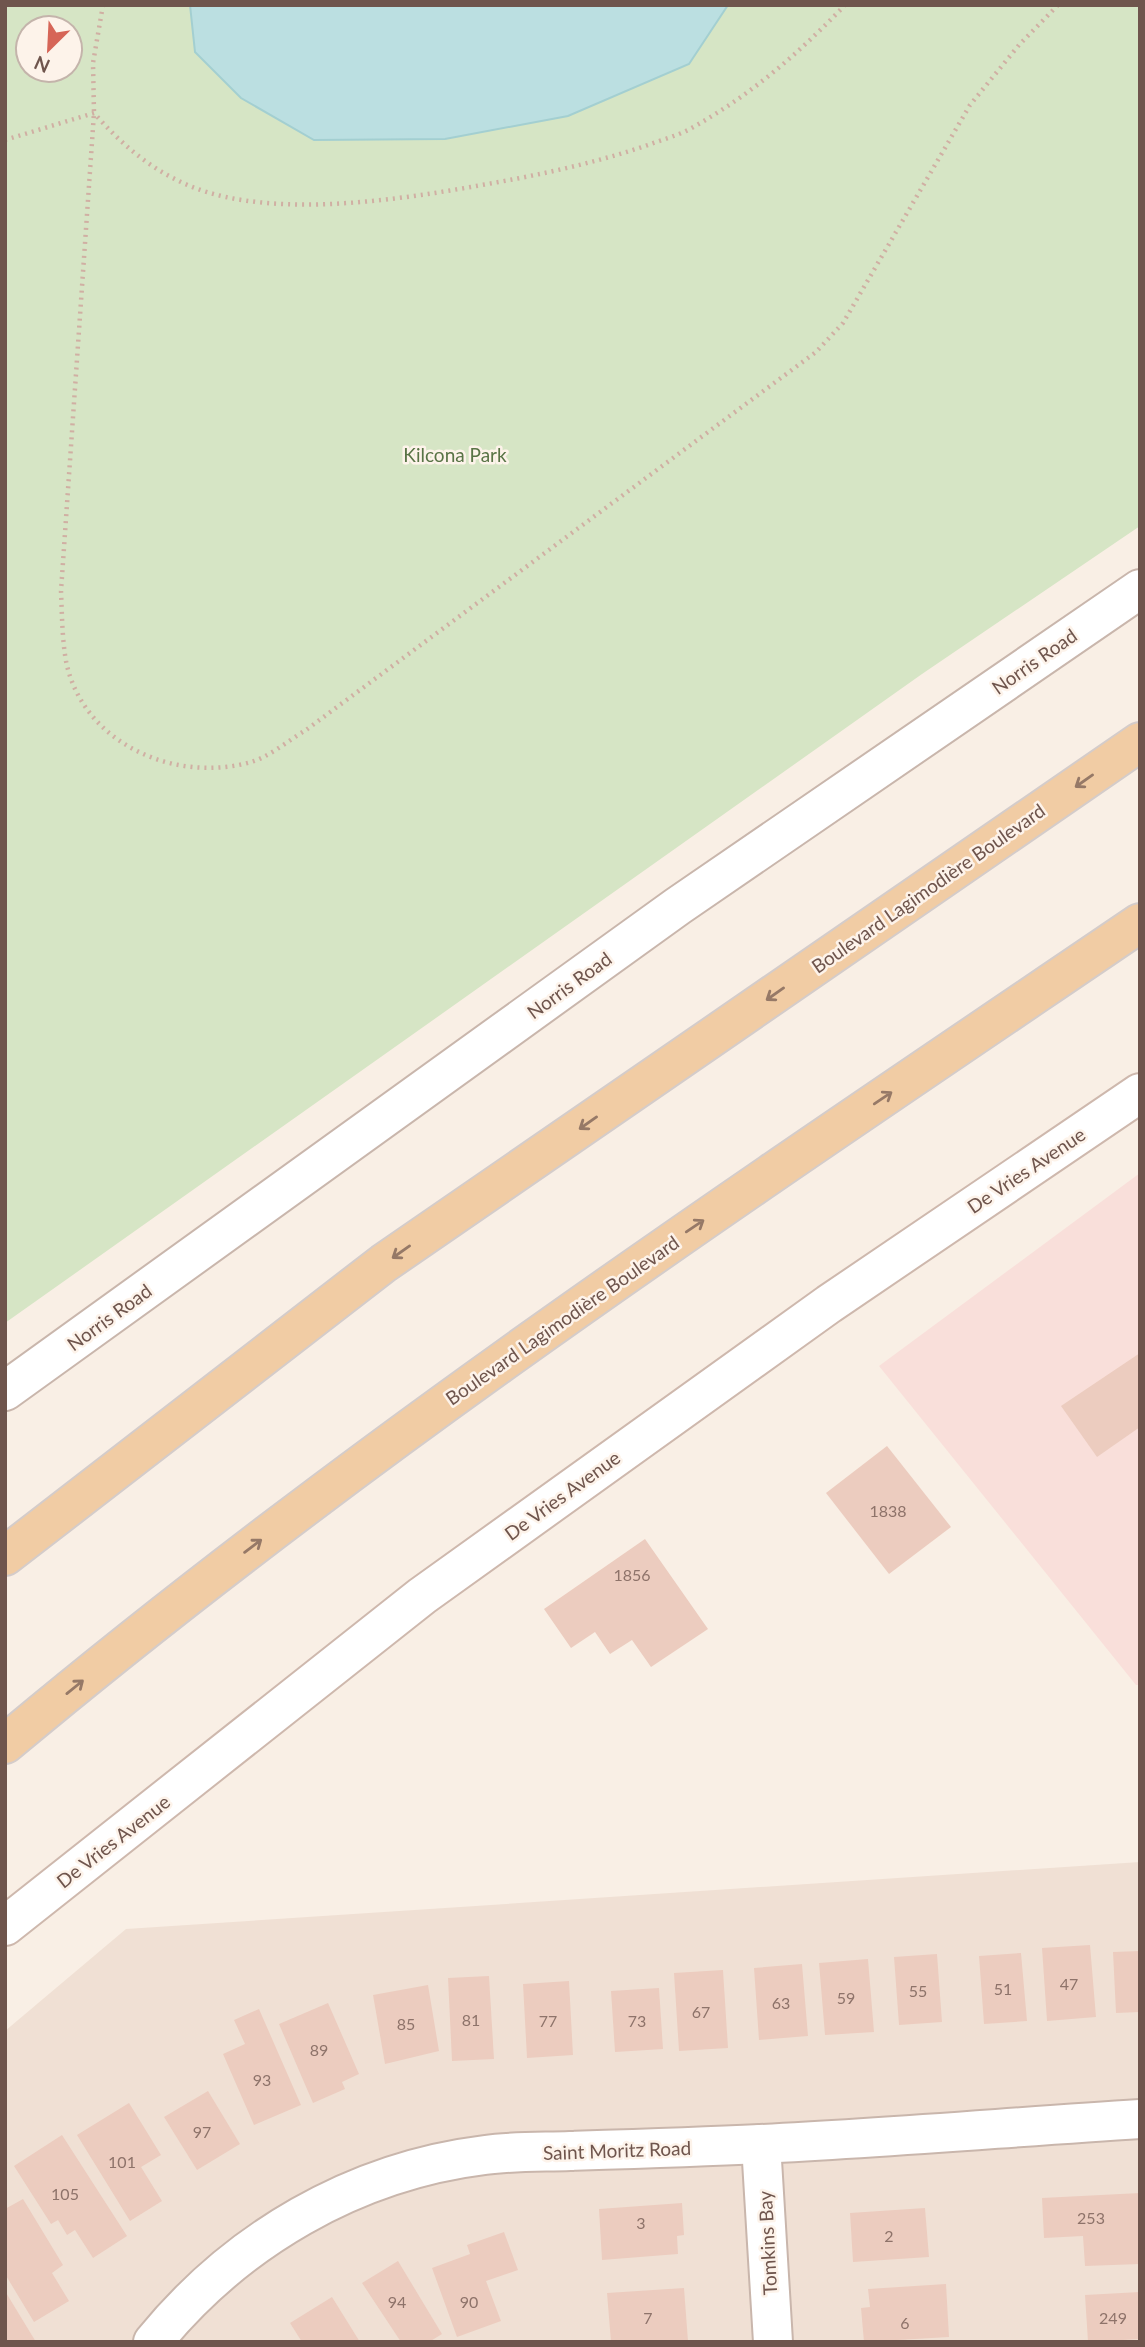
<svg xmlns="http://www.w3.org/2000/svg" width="1145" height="2347" font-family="Lato,sans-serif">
  <rect width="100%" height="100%" fill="#f9efe5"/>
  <polygon fill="#f0e0d4" points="1140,1862 1140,2342 5,2342 5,2031 126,1929"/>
  <polygon fill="#f9dfda" points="1140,1173 1140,1685 1136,1685 879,1366"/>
  <path fill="#d6e5c5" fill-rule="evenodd" d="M5,5H1140V526L922,674L5,1323ZM28,28H70V70H28Z"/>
  <polygon fill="#bbdfe1" stroke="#a3cfd1" stroke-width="2" points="190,5 728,5 689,64 568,116 445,139 314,140 241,98 195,52"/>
  <g fill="#ecccbf">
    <polygon points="1140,1353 1140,1427 1097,1457 1061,1406"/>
    <polygon points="887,1446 951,1527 889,1574 826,1493"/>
    <polygon points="645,1539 708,1629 651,1667 632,1640 610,1654 595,1632 571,1648 544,1609"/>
    <polygon points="1090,1945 1096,2017 1047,2021 1042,1948"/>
    <polygon points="1140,1951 1140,2012 1116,2013 1113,1952"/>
    <polygon points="1021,1953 1027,2021 984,2024 979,1956"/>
    <polygon points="937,1954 942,2022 899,2025 894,1957"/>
    <polygon points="868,1959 874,2032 825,2035 819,1963"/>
    <polygon points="802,1964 808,2036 759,2040 754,1968"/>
    <polygon points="723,1970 728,2048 679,2051 674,1973"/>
    <polygon points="489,1976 494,2059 452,2061 448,1978"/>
    <polygon points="569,1981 573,2055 527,2058 523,1984"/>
    <polygon points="428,1985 439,2051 385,2064 373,1995"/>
    <polygon points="659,1988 663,2049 615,2052 611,1991"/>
    <polygon points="328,2003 359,2074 342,2082 345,2089 313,2103 279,2024"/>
    <polygon points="259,2009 301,2105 254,2125 223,2054 245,2044 234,2020"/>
    <polygon points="208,2091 240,2144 197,2170 164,2117"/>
    <polygon points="129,2103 161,2155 141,2167 162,2201 130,2221 77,2135"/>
    <polygon points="62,2135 127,2236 93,2258 75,2230 67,2235 58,2220 51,2224 14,2166"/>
    <polygon points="1140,2193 1140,2264 1085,2266 1083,2236 1044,2238 1042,2198"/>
    <polygon points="23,2199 63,2265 52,2273 69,2301 34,2322 5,2274 5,2209"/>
    <polygon points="682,2203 684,2235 677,2236 678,2254 602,2260 599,2209"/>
    <polygon points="925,2208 929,2257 853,2262 850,2213"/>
    <polygon points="504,2232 518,2270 486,2281 501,2321 457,2337 432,2268 470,2254 467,2245"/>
    <polygon points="398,2261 442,2334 429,2342 401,2342 362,2283"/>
    <polygon points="946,2284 949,2337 864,2342 861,2308 870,2307 868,2289"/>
    <polygon points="684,2288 688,2341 611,2342 607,2293"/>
    <polygon points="5,2291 36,2342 5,2342"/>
    <polygon points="1140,2292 1140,2339 1088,2342 1085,2295"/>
    <polygon points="332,2297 360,2342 302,2342 290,2323"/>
  </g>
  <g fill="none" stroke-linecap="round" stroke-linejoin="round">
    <g stroke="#c9b6ac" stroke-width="42">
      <g id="street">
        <polyline points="5,1391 678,906 1140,589"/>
        <polyline points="761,2144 773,2342"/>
        <path d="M153,2342C236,2240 354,2171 485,2155C513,2151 542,2152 570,2151C633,2149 697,2147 760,2144C887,2138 1013,2127 1140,2119"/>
      </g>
    </g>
    <g stroke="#ceb8ad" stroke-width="42">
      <polyline id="secondary" points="5,1926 422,1596 829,1304 1140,1093"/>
    </g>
    <g stroke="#d4ccca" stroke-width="42">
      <g id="primary">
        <polyline points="5,1556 384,1263 1140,742"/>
        <path d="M5,1744C363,1444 754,1185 1140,923"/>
      </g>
    </g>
    <g stroke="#d0afa3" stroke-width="4.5" stroke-dasharray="2 5" stroke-linecap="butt">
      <path d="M103,5L93,63L94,113L61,591C62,614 62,638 66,661C82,743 175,784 251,762C269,757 289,740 306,730L816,352L843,323L970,105L1019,45L1058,5"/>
      <path d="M5,140L94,113C121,144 151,170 190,186C280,223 422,196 515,179C561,170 604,160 648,145C661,140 676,136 688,130C750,96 797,55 845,5"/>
    </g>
    <use href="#street" stroke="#fff" stroke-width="38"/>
    <use href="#secondary" stroke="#fff" stroke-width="38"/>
    <use href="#primary" stroke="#f1cca4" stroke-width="38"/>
  </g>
  <defs><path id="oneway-shaft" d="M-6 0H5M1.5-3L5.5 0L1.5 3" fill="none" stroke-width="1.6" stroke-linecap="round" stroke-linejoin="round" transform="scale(1.75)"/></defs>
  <g stroke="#967967">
    <use href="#oneway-shaft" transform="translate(1084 781) rotate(145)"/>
    <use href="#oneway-shaft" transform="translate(775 994) rotate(145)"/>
    <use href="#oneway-shaft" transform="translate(883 1098) rotate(-34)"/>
    <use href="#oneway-shaft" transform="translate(588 1123) rotate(145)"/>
    <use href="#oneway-shaft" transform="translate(695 1226) rotate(-34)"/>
    <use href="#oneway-shaft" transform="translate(401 1252) rotate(145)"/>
    <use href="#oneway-shaft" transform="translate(253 1546) rotate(-37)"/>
    <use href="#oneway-shaft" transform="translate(75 1687) rotate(-39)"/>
  </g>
  <g text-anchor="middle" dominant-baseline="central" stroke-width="5" stroke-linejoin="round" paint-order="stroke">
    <g font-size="16" fill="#8e736a">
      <text x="888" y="1510">1838</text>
      <text x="632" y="1574">1856</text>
      <text x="1069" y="1983">47</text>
      <text x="1003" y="1988">51</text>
      <text x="918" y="1990">55</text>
      <text x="846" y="1997">59</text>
      <text x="781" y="2002">63</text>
      <text x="701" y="2011">67</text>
      <text x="471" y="2019">81</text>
      <text x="548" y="2020">77</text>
      <text x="637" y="2020">73</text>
      <text x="406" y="2023">85</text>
      <text x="319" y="2049">89</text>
      <text x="262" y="2079">93</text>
      <text x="202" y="2131">97</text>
      <text x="122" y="2161">101</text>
      <text x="65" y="2193">105</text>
      <text x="1091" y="2217">253</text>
      <text x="641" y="2222">3</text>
      <text x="889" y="2235">2</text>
      <text x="397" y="2301">94</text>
      <text x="469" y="2301">90</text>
      <text x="648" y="2317">7</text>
      <text x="1113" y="2317">249</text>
      <text x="905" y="2322">6</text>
    </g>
    <g font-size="19" fill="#597446" stroke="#fdf3ea">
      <text x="455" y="454">Kilcona Park</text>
    </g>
    <g font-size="19" fill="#6f554d" stroke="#fdf3ea">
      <text transform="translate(1034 661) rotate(-35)">Norris Road</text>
      <text transform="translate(928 888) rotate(-35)">Boulevard Lagimodière Boulevard</text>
      <text transform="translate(569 985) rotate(-36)">Norris Road</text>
      <text transform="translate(1026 1170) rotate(-34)">De Vries Avenue</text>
      <text transform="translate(109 1317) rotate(-36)">Norris Road</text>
      <text transform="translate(562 1320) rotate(-35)">Boulevard Lagimodière Boulevard</text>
      <text transform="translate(562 1495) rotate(-36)">De Vries Avenue</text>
      <text transform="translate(113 1841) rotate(-38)">De Vries Avenue</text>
      <text transform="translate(617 2150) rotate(-2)">Saint Moritz Road</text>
      <text transform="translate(767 2243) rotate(-93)">Tomkins Bay</text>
    </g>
  </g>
  <rect width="1145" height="2347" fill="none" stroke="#6f554d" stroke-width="14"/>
  <g transform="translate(49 49) rotate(204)"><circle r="33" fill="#fdf3ea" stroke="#c4b4ab" stroke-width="2"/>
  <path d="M0-5L12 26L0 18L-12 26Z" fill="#d66557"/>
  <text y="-10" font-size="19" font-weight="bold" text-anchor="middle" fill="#6f554d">N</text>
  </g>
</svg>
